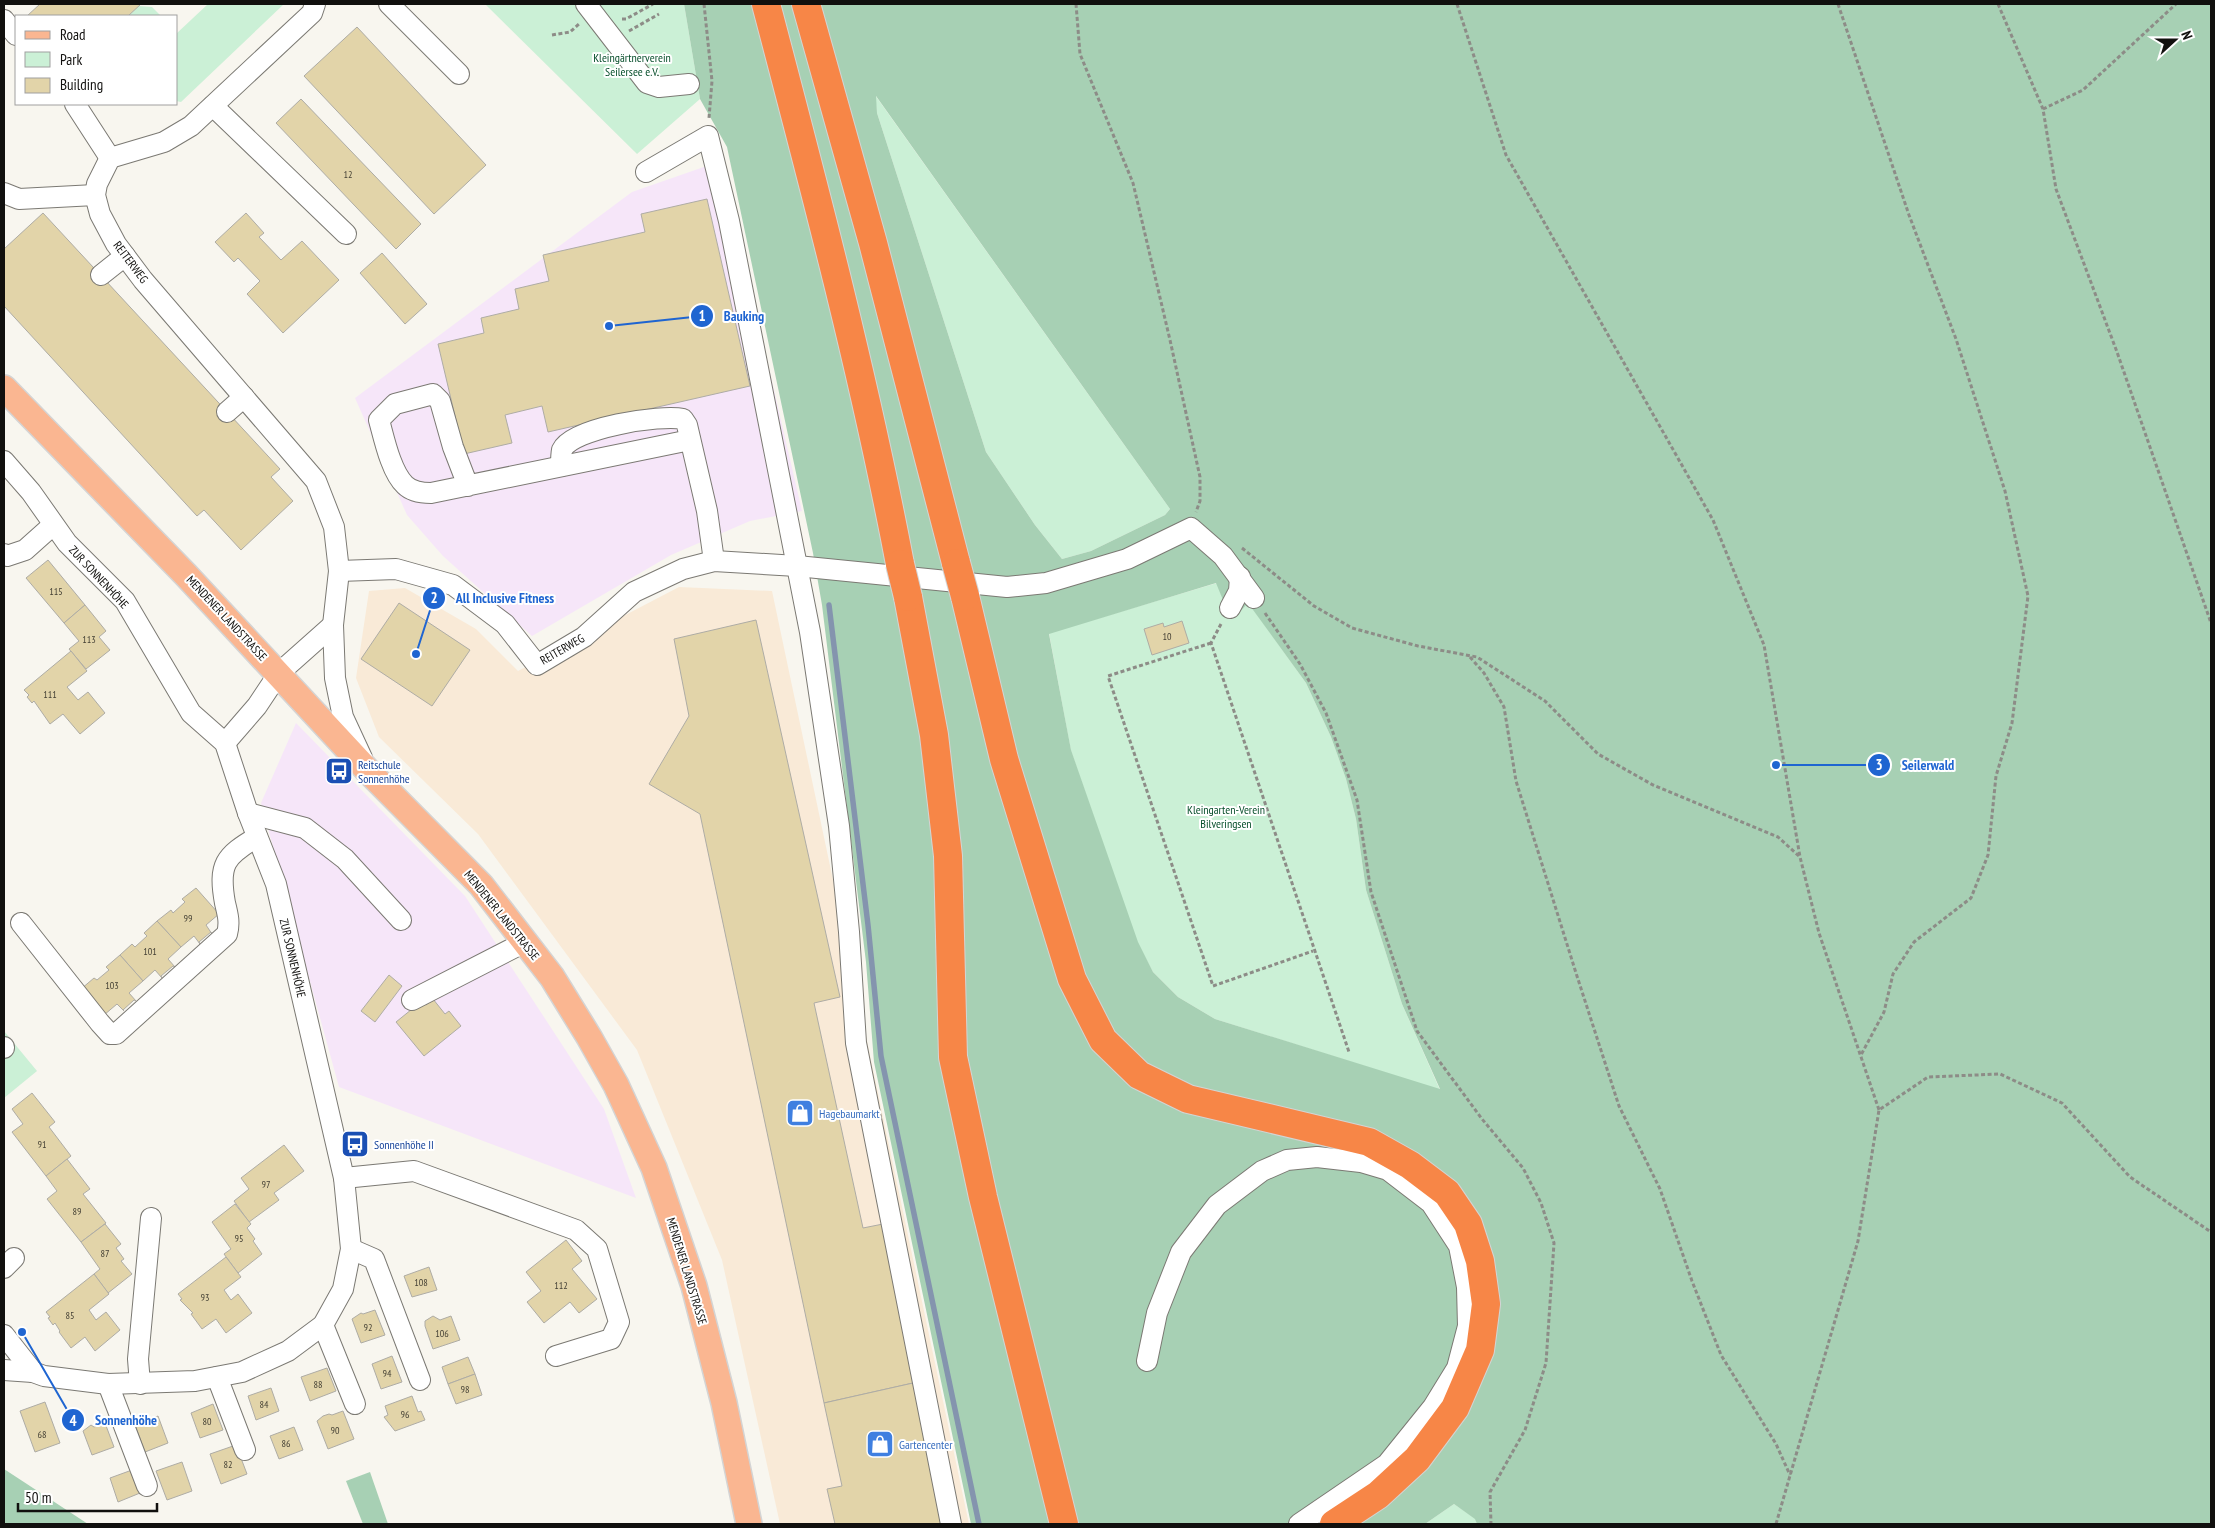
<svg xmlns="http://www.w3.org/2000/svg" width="2215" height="1528" font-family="'PT Sans Narrow',sans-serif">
  <rect width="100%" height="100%" fill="#f8f6ef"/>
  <polygon fill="#f9ead7" points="679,587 772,591 969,1524 780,1524 722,1260 637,1050 478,834 379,737 356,678 369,591 405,588 476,629 518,671"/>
  <g fill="#f6e6f9">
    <polygon points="721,161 802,511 750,521 671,555 532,636 443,556 407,515 355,398 632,192"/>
    <polygon points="296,723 465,896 604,1109 636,1198 339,1087 261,803"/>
  </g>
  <g fill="#cbf0d6">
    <polygon points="208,4 284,4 181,102 176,101 176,34"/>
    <polygon points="485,4 684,4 700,99 637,154"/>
    <polygon points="139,6 152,7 161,16 128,16"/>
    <polygon points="875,95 1170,509 1165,515 1091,551 1062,559 1035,525 986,452 877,113"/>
    <polygon points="1217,583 1225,605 1238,614 1248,602 1306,683 1331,737 1346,779 1356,819 1366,890 1402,1004 1440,1090 1215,1019 1178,997 1153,972 1137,942 1071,751 1049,633"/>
    <polygon points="4,1031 37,1071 4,1098"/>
    <polygon points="1454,1504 1476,1519 1477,1524 1425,1524"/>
  </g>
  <g fill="#a7d0b4" fill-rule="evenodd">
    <path d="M684,4H2211V1524H1477L1475,1519L1454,1504L1425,1524H971L874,1062L866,962L822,605L813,553L727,147L700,99ZM876,96L1170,509L1165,515L1091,551L1062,559L1035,525L986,452L877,113ZM1216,583L1225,605L1238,614L1248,603L1306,683L1331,737L1346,779L1356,819L1366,890L1402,1004L1440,1089L1215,1019L1178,997L1153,972L1138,942L1071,750L1049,634Z"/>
    <polygon points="4,1469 88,1524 4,1524"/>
    <polygon points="370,1472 388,1524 363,1524 346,1481"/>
  </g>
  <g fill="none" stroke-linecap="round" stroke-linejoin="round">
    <polyline stroke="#8494ae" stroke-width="5.5" points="829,605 868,925 881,1056 979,1524"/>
  </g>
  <g fill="#e2d4a9" stroke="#aeaca5">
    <polygon points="40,4 141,4 128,16 27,16"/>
    <polygon points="357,27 486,165 434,214 304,76"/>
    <polygon points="301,99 421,224 396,249 276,123"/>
    <polygon points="707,199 750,386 548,432 542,406 505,415 512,443 464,454 438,344 484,333 481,318 519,309 515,289 549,281 543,255 645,232 641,214"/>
    <polygon points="43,213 280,469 271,477 293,501 241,550 204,510 197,516 4,306 4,249"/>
    <polygon points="246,213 264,233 259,237 281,260 302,241 339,280 283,333 247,294 260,281 238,258 234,262 215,242"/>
    <polygon points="382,253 427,304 405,324 360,273"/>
    <polygon points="48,560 85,605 64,623 26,578"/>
    <polygon points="399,603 470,650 432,706 361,659"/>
    <polygon points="85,605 106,631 99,637 110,650 86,669 69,649 79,641 64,623"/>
    <polygon points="756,620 840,997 814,1003 863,1228 883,1224 913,1383 824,1403 700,814 649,784 689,716 674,639"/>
    <polygon points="1182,621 1189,643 1152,655 1144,629 1163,623 1164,627"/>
    <polygon points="71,651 87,671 67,687 78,700 88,692 105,713 80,734 63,714 50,724 34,701 32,703 27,697 29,695 24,690"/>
    <polygon points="196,888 219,914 206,925 212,934 211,932 199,942 200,944 194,936 181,947 157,921 171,910 173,913 185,902 182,899"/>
    <polygon points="157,921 181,947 168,959 175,967 173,966 161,976 162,978 155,970 143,981 120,955 132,944 135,947 147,936 144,933"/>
    <polygon points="120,955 143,981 129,993 136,1001 134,1000 123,1010 124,1011 117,1004 104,1015 81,989 94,978 97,980 109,970 106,967"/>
    <polygon points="389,975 402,986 375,1022 361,1011"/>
    <polygon points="433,999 445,1014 449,1011 461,1026 424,1056 396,1022 422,1001 426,1005"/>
    <polygon points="32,1093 55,1122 49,1127 71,1156 46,1176 12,1132 23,1124 12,1109"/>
    <polygon points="284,1145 304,1171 274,1193 279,1200 249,1222 234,1201 249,1189 241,1178"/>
    <polygon points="67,1159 90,1189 83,1194 106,1223 81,1242 47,1199 57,1191 46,1176"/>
    <polygon points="235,1204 251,1224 247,1228 255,1239 253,1241 262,1254 238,1273 224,1254 231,1249 212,1222"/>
    <polygon points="105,1224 121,1244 116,1248 124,1259 121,1261 132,1274 108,1293 94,1274 100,1269 81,1242"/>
    <polygon points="566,1240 582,1261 572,1269 597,1299 579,1313 570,1302 544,1323 527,1302 541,1291 526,1272"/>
    <polygon points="226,1257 241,1277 224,1290 231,1300 238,1294 252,1313 226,1333 216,1319 202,1329 191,1314 193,1313 180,1300 182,1299 178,1294"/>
    <polygon points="429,1267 437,1290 412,1297 404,1276"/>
    <polygon points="94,1274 109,1294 89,1310 96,1320 106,1312 120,1330 95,1351 85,1337 71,1348 59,1332 60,1331 55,1323 53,1325 48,1318 50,1317 46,1312"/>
    <polygon points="375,1310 385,1335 361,1343 352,1319 361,1313 363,1314"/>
    <polygon points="433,1316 440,1320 451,1316 460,1340 433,1349 425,1326 425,1321"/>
    <polygon points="392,1356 402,1382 381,1389 372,1364"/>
    <polygon points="468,1357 475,1374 448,1384 442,1367"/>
    <polygon points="327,1368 336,1391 310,1401 301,1377"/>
    <polygon points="475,1374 482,1395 456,1404 448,1384"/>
    <polygon points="913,1383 944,1524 835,1524 827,1489 842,1486 824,1403"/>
    <polygon points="271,1388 279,1411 256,1420 248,1396"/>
    <polygon points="412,1396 418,1412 421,1411 425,1420 395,1431 384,1417 388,1415 385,1406"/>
    <polygon points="45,1402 60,1443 35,1452 20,1411"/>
    <polygon points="213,1404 223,1430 200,1438 191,1413"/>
    <polygon points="343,1411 354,1439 328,1449 317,1421 323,1416 329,1414 332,1415"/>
    <polygon points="158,1416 168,1443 145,1452 135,1425 137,1421 144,1418 149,1420"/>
    <polygon points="105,1423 114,1447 92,1455 83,1431 91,1425 94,1427"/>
    <polygon points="294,1427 303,1450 279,1459 270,1436"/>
    <polygon points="236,1445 247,1474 221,1484 210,1454"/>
    <polygon points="182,1462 192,1491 167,1500 156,1471"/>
    <polygon points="132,1470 140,1493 118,1502 110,1478"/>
  </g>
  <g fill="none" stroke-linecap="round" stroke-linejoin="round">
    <g stroke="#7b7973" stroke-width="22">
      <g id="minor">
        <polyline points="315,4 312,13 191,126 164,142 110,158 97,184 95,195 100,214 116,244 143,280 316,481 334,527 339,571 333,625 335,678 343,717 362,758"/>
        <polyline points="389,4 459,74"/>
        <polyline points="586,4 647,83 659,87 689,84"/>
        <polyline points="4,20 16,35"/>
        <polyline points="75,104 110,158"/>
        <polyline points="213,106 346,234"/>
        <polyline points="646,172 708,136 729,221 810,632 839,826 849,932 856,1043 951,1524"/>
        <polyline points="4,193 19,199 95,195"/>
        <polyline points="101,275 125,256"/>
        <polyline points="227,412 244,397"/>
        <polyline points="4,461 31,492 67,543 125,601 191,713 225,743 248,813 276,884 344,1178 351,1249 343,1289 323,1325 288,1351 242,1372 195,1381 108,1384 44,1376 33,1372 4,1370"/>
        <path d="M561,466C561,461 561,455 562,450C572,428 661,414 683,419L687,425L707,511L714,561"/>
        <path d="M468,486L453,447L440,401L433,394L395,404L379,420C384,438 391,472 405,485C412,492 423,493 431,493L690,440"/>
        <polyline points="4,554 7,556 25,550 53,525"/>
        <polyline points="339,571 396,569 453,585 505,624 537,665 584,637 634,592 683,569 714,561 797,566 1007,587 1046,583 1127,559 1191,528 1223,556 1254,598"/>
        <polyline points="1230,608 1239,591 1240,577"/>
        <polyline points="225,743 257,706 279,673 333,625"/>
        <polyline points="248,813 305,828 345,859 401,920"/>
        <path d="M21,923L100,1023L110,1034H116L227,934C230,923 228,915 225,903C218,864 225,856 257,837"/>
        <polyline points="412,1000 525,942"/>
        <polyline points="4,1047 4,1048"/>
        <polyline points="344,1178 414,1171 576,1230 597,1249 619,1322 611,1339 556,1356"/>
        <polyline points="351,1249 374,1259 420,1380"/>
        <polyline points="4,1268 14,1258"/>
        <polyline points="323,1325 355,1404"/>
        <polyline points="4,1335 33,1372"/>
        <polyline points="1147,1361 1157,1313 1181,1252 1217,1205 1262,1171 1287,1160 1317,1157 1361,1162 1388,1170 1431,1203 1459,1246 1467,1287 1468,1326 1457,1368 1433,1407 1387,1464 1299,1524"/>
        <polyline points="217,1377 245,1450"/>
        <polyline points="108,1384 147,1486"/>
        <polyline points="140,1384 138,1359 151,1218"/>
      </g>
    </g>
    <g stroke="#d4d4d4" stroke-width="28">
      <polyline id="major" points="4,388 186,575 369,772 481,885 552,977 589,1037 616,1085 654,1168 694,1286 724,1403 749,1524"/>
    </g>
    <g stroke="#d4d4d4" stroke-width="30">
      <g id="highway">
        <path d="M766,4C815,190 864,375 900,564"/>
        <polyline points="806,4 873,243 956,563"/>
        <polyline points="965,596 1004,759 1072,979 1103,1040 1139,1075 1188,1099 1369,1142 1410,1165 1447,1193 1468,1224 1480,1261 1486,1304 1480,1350 1455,1408 1417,1459 1378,1495 1334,1524"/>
        <polyline points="908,597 934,735 948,856 953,1057 983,1197 1064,1524"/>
      </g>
    </g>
    <g stroke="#8d8c87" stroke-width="3" stroke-dasharray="4 2.5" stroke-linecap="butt">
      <polyline points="704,4 712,81 709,118"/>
      <polyline points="1076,4 1080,54 1133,183 1170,340 1200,477 1200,501 1196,512"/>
      <polyline points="1457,4 1506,155 1713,520 1764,645 1800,857 1819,933 1879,1110"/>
      <polyline points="1838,4 1909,215 1956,339 2005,491 2028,596 2012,723 1996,776 1988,855 1971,898 1914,942 1893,974 1884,1012 1861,1055"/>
      <polyline points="1998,4 2043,109 2056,189 2117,352 2211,623"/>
      <polyline points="622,19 626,19 653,4"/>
      <polyline points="629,31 659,14"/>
      <polyline points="552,35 570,32 579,24"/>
      <polyline points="2043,109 2083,90 2176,4"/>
      <polyline points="1242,548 1314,606 1352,628 1418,646 1477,657 1545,701 1598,754 1653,785 1778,837 1800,857"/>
      <polyline points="1265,613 1300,664 1326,713 1357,800 1371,892 1417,1031 1482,1119 1523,1168 1541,1203 1554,1243 1546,1363 1525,1430 1490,1492 1491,1524"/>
      <polyline points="1221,624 1211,643 1349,1052"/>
      <polyline points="1211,643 1108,676 1213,986 1313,951"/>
      <polyline points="1470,657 1484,673 1504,707 1516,781 1576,973 1619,1106 1660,1189 1692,1281 1721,1355 1776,1444 1790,1475"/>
      <polyline points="1776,1524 1858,1241 1879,1110 1928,1077 2000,1074 2062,1103 2130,1177 2211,1232"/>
    </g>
    <use href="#minor" stroke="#fff" stroke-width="20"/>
    <use href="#major" stroke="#fab691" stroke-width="25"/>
    <use href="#highway" stroke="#f78647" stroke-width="28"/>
    <g stroke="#d4d4d4" stroke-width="30" stroke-linecap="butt">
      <g id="highway-bridge">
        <polyline points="956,563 965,596"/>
        <polyline points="900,564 908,597"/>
      </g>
    </g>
    <use href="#highway-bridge" stroke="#f78647" stroke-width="28"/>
  </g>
  <defs>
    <g id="bus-square" transform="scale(1.4375)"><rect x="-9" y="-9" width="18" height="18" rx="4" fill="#1a4fb4" stroke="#fff"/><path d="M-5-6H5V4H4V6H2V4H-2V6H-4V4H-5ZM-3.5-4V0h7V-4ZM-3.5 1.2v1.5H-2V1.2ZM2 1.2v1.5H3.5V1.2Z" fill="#fff"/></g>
    <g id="shop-square" transform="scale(1.4375)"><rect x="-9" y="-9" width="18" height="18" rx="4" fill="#3f7fe0" stroke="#fff"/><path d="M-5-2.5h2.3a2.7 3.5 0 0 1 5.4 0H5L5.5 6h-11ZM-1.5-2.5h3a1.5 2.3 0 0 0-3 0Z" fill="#fff"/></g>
  </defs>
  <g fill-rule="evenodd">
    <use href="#bus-square" x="339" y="771"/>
    <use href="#shop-square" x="800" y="1113"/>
    <use href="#bus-square" x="355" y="1144"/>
    <use href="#shop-square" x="880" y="1444"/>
  </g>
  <g text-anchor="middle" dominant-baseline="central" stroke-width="4" stroke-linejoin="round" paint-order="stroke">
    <g font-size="10" fill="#454135">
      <text x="348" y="174">12</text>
      <text x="56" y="591">115</text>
      <text x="1167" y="636">10</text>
      <text x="89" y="639">113</text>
      <text x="50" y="694">111</text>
      <text x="188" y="918">99</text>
      <text x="150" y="951">101</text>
      <text x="112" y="985">103</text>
      <text x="42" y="1144">91</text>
      <text x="266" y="1184">97</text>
      <text x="77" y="1211">89</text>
      <text x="239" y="1238">95</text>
      <text x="105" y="1253">87</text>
      <text x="421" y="1282">108</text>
      <text x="561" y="1285">112</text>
      <text x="205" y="1297">93</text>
      <text x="70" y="1315">85</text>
      <text x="368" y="1327">92</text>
      <text x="442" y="1333">106</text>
      <text x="387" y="1373">94</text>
      <text x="318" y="1384">88</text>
      <text x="465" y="1389">98</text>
      <text x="264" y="1404">84</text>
      <text x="405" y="1414">96</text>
      <text x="207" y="1421">80</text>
      <text x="335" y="1430">90</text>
      <text x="42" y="1434">68</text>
      <text x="286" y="1443">86</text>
      <text x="228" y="1464">82</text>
    </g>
    <g font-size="12" fill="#084f2c" stroke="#fff">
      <text x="632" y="57">Kleingärtnerverein<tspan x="632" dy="14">Seilersee e.V.</tspan></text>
      <text x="1226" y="809">Kleingarten-Verein<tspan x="1226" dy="14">Bilveringsen</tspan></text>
    </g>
    <g font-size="12" fill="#11100e" stroke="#fff">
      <text transform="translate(131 262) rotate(53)">REITERWEG</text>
      <text transform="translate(99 577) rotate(47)">ZUR SONNENHÖHE</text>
      <text transform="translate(227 618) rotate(47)">MENDENER LANDSTRASSE</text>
      <text transform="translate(562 649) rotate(-30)">REITERWEG</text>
      <text transform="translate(502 915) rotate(51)">MENDENER LANDSTRASSE</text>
      <text transform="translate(293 958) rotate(77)">ZUR SONNENHÖHE</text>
      <text transform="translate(687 1271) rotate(73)">MENDENER LANDSTRASSE</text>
    </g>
    <g font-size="12" fill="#164399" stroke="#fff" text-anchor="start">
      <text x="358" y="764">Reitschule<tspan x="358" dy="14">Sonnenhöhe</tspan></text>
      <text x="374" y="1144">Sonnenhöhe II</text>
    </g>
    <g font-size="12" fill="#366cbe" stroke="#fff" text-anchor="start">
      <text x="819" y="1113">Hagebaumarkt</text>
      <text x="899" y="1444">Gartencenter</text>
    </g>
  </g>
  <path fill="none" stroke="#1f65d1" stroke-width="2" d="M609 326L702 316M416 654L434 598M1776 765L1879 765M22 1332L73 1420"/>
  <g fill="#1f65d1" stroke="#fff" stroke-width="2">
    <circle cx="609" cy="326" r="5"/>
    <circle cx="416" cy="654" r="5"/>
    <circle cx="1776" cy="765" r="5"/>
    <circle cx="22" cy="1332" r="5"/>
    <circle cx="702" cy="316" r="12"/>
    <circle cx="434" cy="598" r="12"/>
    <circle cx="1879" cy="765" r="12"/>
    <circle cx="73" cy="1420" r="12"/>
  </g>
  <g font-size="15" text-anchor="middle" font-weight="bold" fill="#fff">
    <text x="702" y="321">1</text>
    <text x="434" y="603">2</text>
    <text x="1879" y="770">3</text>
    <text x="73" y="1426">4</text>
  </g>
  <g font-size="14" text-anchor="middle" font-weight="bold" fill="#1f65d1" stroke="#fff" stroke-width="4" stroke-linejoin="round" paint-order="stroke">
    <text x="744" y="321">Bauking</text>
    <text x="505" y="603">All Inclusive Fitness</text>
    <text x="1928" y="770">Seilerwald</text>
    <text x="126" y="1425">Sonnenhöhe</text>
  </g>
  <rect width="2215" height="1528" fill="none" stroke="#11100e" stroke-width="10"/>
  <rect x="15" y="15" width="162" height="90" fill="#ffffff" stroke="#a09f9f"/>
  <rect x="25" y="31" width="25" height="8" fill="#fab691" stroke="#a09f9f"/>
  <text x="60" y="40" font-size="15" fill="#11100e">Road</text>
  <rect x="25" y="52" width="25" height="15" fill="#cbf0d6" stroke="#a09f9f"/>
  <text x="60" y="65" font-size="15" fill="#11100e">Park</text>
  <rect x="25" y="78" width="25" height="15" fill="#e2d4a9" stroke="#a09f9f"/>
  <text x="60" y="90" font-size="15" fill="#11100e">Building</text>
  <g transform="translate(2175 40) rotate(69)" stroke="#ffffff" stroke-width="4" paint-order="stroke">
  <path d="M0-4L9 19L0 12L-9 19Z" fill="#11100e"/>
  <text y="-8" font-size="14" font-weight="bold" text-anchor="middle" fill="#11100e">N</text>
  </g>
  <path d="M18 1503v8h139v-8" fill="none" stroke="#11100e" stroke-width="2.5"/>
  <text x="25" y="1503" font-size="15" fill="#11100e" stroke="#ffffff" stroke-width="4" paint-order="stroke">50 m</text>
</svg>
